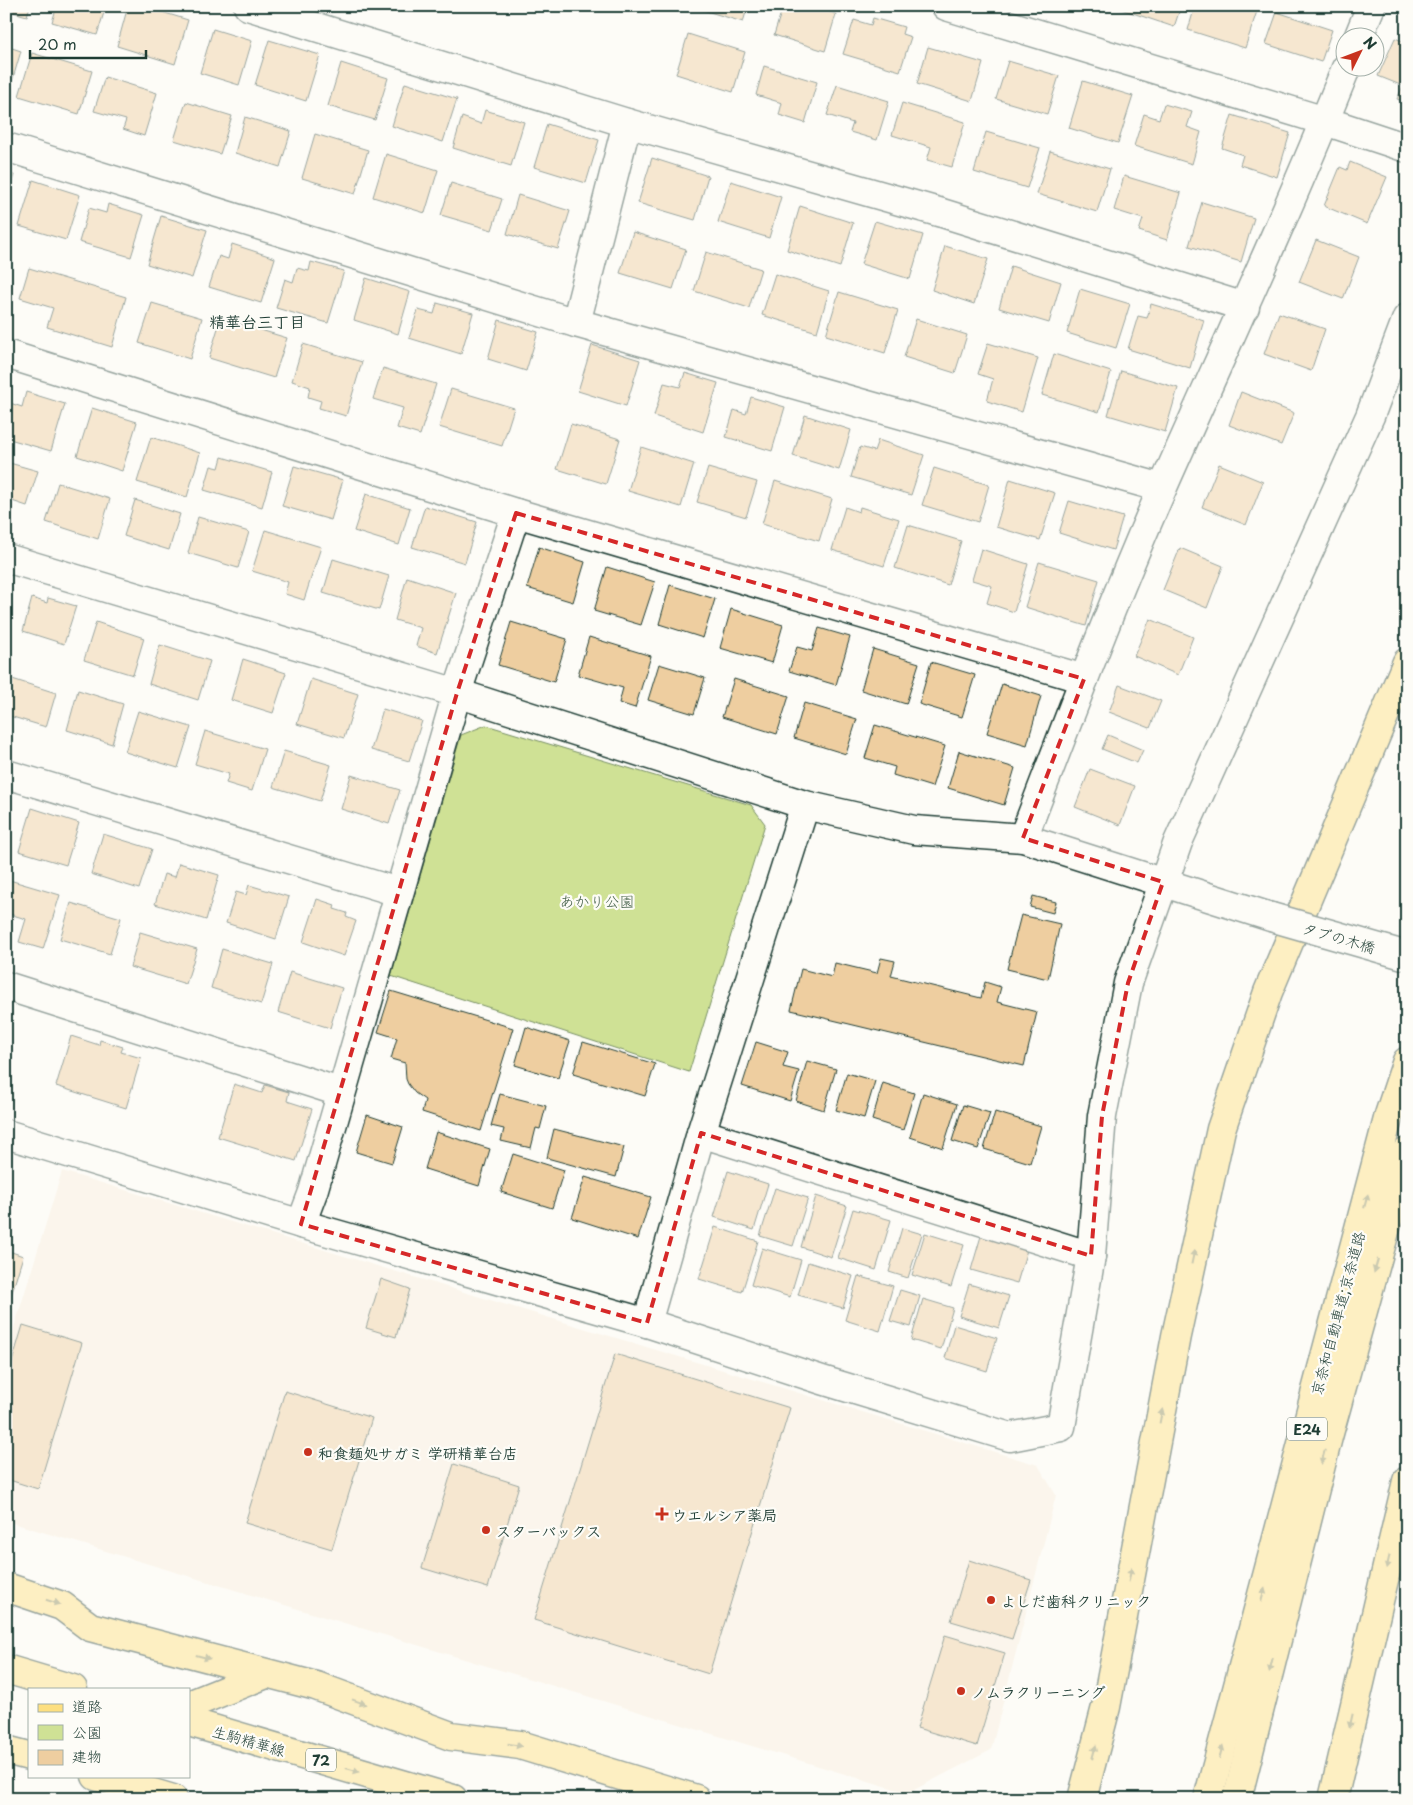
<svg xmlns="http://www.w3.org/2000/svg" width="1413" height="1805" font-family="'Playpen Sans','Klee One',sans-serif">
  <rect width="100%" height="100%" fill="#fdfcf7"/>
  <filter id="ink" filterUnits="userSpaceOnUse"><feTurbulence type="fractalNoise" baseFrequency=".02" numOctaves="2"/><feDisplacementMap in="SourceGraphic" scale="10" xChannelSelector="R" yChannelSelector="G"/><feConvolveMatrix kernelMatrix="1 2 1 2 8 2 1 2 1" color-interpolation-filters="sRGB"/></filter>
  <g filter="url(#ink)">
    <polygon fill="#f8eedd" points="62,1171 1038,1465 1056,1495 991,1750 908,1793 6,1521 6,1354"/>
    <polygon fill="#cfe195" stroke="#778f64" points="486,725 751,805 765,824 689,1072 391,976 461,735"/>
    <g fill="#eecea0" stroke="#1f3d34">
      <polygon points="6,6 30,6 27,16 6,10"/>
      <polygon points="57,6 106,6 97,35 52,22"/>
      <polygon points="128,6 142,6 188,20 175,64 117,46"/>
      <polygon points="697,6 748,6 743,22 696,8"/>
      <polygon points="783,6 811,6 836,14 825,51 774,35"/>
      <polygon points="1112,6 1181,6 1174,27"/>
      <polygon points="1195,6 1258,8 1245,48 1188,30"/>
      <polygon points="1277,12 1332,30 1321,62 1266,44"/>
      <polygon points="873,18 904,27 902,34 911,37 900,71 843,54 854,20 871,25"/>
      <polygon points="213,29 252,41 239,85 200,73"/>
      <polygon points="688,34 745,52 733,92 676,74"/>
      <polygon points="1395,38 1407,43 1407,103 1397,99 1403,86 1378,76"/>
      <polygon points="269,40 320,55 306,101 255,85"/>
      <polygon points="6,46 21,51 8,95 6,94"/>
      <polygon points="928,47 983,63 972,101 917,84"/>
      <polygon points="32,53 92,71 79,114 19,96"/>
      <polygon points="1008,61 1059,76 1047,114 996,99"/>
      <polygon points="341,63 388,78 375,120 328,106"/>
      <polygon points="764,66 817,82 805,123 779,115 782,103 756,95"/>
      <polygon points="105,77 157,93 144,136 123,129 126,120 94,111"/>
      <polygon points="1083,81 1133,96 1118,143 1069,128"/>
      <polygon points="405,83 457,99 443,142 392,126"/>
      <polygon points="837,85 889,101 877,140 850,132 853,123 827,115"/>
      <polygon points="186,102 232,116 220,154 174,140"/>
      <polygon points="902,103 965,122 952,167 927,160 931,147 892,135"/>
      <polygon points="1164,104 1192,112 1187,127 1201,132 1192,164 1134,146 1144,114 1159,119"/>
      <polygon points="485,110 524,122 511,166 453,148 462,117 481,124"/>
      <polygon points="1232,115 1290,133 1277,177 1240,165 1243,155 1222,148"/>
      <polygon points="245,117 291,131 280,167 235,153"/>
      <polygon points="547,124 599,140 586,183 534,167"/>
      <polygon points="986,132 1040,148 1027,188 974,172"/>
      <polygon points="315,134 368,150 355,194 302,178"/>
      <polygon points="1050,151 1110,169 1097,212 1037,194"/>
      <polygon points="386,154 438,170 425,213 373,197"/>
      <polygon points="652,158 708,176 695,220 638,203"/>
      <polygon points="1350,162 1387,177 1367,224 1324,206 1340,167 1347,170"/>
      <polygon points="6,172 14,175 6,201"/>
      <polygon points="1124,176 1181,193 1167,240 1139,231 1143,219 1114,210"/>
      <polygon points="33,180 80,195 66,240 19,226"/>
      <polygon points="731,181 781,197 769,238 718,222"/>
      <polygon points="451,183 502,199 492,230 441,215"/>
      <polygon points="518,195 570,211 558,249 507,234"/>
      <polygon points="1202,202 1254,218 1241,262 1189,246"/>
      <polygon points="108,204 144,215 131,257 79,242 89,208 106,213"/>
      <polygon points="800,206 853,223 840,267 787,250"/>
      <polygon points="161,216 207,230 192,278 147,264"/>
      <polygon points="875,221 923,235 910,279 861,264"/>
      <polygon points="633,232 686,249 673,289 620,273"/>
      <polygon points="1316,240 1359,257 1343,299 1299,282"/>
      <polygon points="232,244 275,258 261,303 209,287 219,256 228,259"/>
      <polygon points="945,246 988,259 974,304 932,290"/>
      <polygon points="706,252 761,269 749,308 694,291"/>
      <polygon points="311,262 344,271 328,323 276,308 285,279 293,282 297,268 309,271"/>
      <polygon points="1011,266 1061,282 1049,323 999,308"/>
      <polygon points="29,268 126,297 112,347 47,327 53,308 20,298"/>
      <polygon points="775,274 829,291 817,332 762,315"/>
      <polygon points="366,278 410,292 398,334 354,320"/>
      <polygon points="1080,289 1130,304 1116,348 1067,333"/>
      <polygon points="839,292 898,310 885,353 826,335"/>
      <polygon points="152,303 202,318 190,359 139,343"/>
      <polygon points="437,303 473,313 461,354 409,338 418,310 434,314"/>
      <polygon points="1151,304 1204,320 1190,368 1128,349 1138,316 1147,318"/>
      <polygon points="1279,313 1325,329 1311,371 1264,354"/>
      <polygon points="221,318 287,338 274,378 209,358"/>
      <polygon points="916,319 967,335 955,373 904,357"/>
      <polygon points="499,320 538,332 526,371 488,359"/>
      <polygon points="988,343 1038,358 1022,412 987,401 993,379 978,374"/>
      <polygon points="303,344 362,362 346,416 319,408 321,401 308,397 310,387 292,381"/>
      <polygon points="592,345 640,360 626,406 578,391"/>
      <polygon points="1054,354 1111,372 1099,412 1042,395"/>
      <polygon points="383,368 436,384 420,435 397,428 403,408 373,399"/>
      <polygon points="1121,371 1178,388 1165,432 1108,415"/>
      <polygon points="685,373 718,383 703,432 654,416 664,383 680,387"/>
      <polygon points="451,389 514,408 502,446 439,427"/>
      <polygon points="26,392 65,404 51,451 6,438 6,415 10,403 22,407"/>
      <polygon points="1241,392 1294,413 1281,445 1229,425"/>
      <polygon points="751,397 785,407 772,451 726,437 734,410 746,414"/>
      <polygon points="92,408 137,422 122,471 77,456"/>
      <polygon points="805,415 851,430 839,470 793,456"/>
      <polygon points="571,424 620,439 606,484 557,469"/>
      <polygon points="151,437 200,453 187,497 137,482"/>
      <polygon points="878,440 924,455 911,495 851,477 860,447 874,451"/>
      <polygon points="641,447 694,464 681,507 628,491"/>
      <polygon points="222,457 272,472 262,507 204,490 211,466 219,468"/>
      <polygon points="6,462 38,471 27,506 6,499"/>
      <polygon points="1219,464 1263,482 1246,525 1202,507"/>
      <polygon points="294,466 343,480 331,520 282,506"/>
      <polygon points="708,468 757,482 746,517 697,502"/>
      <polygon points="934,468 989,485 978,522 922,505"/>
      <polygon points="1010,479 1055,493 1040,540 996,527"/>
      <polygon points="775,481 832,499 819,541 762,524"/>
      <polygon points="58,483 110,499 98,539 46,522"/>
      <polygon points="366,494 410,508 399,545 354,531"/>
      <polygon points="135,500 180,514 169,550 124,536"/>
      <polygon points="1069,501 1123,517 1113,550 1059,533"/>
      <polygon points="425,506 477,522 465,563 412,547"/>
      <polygon points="845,507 859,512 860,507 899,519 884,566 832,550"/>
      <polygon points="198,517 249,532 238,568 188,553"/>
      <polygon points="908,525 961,541 948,585 895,568"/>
      <polygon points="265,530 321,547 304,600 285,594 288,582 252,571"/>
      <polygon points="539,547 585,562 573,602 527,588"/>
      <polygon points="1180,548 1223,566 1207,608 1163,590"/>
      <polygon points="981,549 1028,564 1014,612 987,603 992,586 972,580"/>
      <polygon points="333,559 389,576 379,610 323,593"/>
      <polygon points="1039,562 1099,580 1086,626 1025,607"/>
      <polygon points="607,567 655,582 641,625 594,611"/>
      <polygon points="407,577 456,593 437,653 416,646 421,628 395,620"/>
      <polygon points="670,585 715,599 703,638 659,624"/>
      <polygon points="6,593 12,595 6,614"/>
      <polygon points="32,598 47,603 48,598 76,606 64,644 23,631"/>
      <polygon points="731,609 783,625 772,663 720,648"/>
      <polygon points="1150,619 1193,637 1178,675 1134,656"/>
      <polygon points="96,622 144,638 133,675 84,660"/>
      <polygon points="511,622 567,639 554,682 498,665"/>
      <polygon points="819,628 850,637 836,685 789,671 797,647 812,651"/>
      <polygon points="589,637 651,656 635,708 619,703 623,688 578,675"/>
      <polygon points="160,645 210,661 198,700 149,684"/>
      <polygon points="873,649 919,663 906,704 861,690"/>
      <polygon points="243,659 286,673 273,713 231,700"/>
      <polygon points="931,662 975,675 962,717 919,704"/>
      <polygon points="659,664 705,678 694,714 648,700"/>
      <polygon points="6,677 56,693 46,727 6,715"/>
      <polygon points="311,679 358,694 344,738 297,724"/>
      <polygon points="734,679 789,696 777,734 722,717"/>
      <polygon points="1002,684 1041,696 1027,745 987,733"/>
      <polygon points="1119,685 1161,701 1150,728 1109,712"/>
      <polygon points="78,690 123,704 112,744 67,730"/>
      <polygon points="804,703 857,719 846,754 794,738"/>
      <polygon points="383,709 422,721 409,761 371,750"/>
      <polygon points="138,711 191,727 178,768 125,752"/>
      <polygon points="875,725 945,746 932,787 893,775 895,767 865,758"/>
      <polygon points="205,731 265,749 252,791 226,783 229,774 195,764"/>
      <polygon points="1108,735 1143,750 1137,763 1102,749"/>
      <polygon points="284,751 331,765 320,801 273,787"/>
      <polygon points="959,751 1015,768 1004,805 948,788"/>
      <polygon points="1090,769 1135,786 1120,825 1075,807"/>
      <polygon points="351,775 400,790 389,824 341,809"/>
      <polygon points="32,808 79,823 66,865 19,851"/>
      <polygon points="103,834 152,849 139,889 91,874"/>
      <polygon points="179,863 219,875 206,920 155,904 164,874 175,877"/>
      <polygon points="6,879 60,895 43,949 19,942 26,919 6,913"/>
      <polygon points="249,885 289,897 276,939 226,923 236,892 246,895"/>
      <polygon points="1033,896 1056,902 1053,913 1030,907"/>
      <polygon points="317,899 335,905 334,909 347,913 346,917 356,921 344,956 303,942"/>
      <polygon points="71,903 121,918 110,954 60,939"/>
      <polygon points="1021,915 1060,924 1048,979 1007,969"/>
      <polygon points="140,932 197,949 186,984 130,967"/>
      <polygon points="222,949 273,964 261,1004 211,988"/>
      <polygon points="881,958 895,961 891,976 981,998 985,982 1001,987 997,1002 1037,1012 1024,1066 791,1010 801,969 832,977 835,963 877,973"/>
      <polygon points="290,972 342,988 330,1028 278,1012"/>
      <polygon points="391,991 513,1028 481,1131 422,1112 425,1100 415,1093 408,1084 406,1079 405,1063 391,1059 397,1038 378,1032"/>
      <polygon points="526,1027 570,1041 558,1078 515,1065"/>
      <polygon points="71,1036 99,1045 100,1040 123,1047 121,1052 141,1058 126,1108 56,1086"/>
      <polygon points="583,1042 655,1064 645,1096 573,1074"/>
      <polygon points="756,1042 788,1052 783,1067 799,1071 790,1101 742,1086"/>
      <polygon points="807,1061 836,1069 824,1110 796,1101"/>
      <polygon points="847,1073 875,1081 864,1118 836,1110"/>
      <polygon points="883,1083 914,1093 903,1130 872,1120"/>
      <polygon points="234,1084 262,1093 265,1085 289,1092 287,1101 312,1109 296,1161 218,1137"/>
      <polygon points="923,1093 957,1104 943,1148 910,1137"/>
      <polygon points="500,1094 546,1106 540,1129 536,1128 531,1148 501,1141 504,1129 491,1126"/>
      <polygon points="963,1105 990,1113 978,1149 952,1141"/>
      <polygon points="995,1112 1041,1126 1030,1163 984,1149"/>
      <polygon points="367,1115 403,1127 392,1163 356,1152"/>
      <polygon points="554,1129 624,1147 616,1177 547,1158"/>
      <polygon points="436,1132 490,1149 479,1186 425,1169"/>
      <polygon points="513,1154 564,1170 552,1208 501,1192"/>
      <polygon points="728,1171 768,1184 754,1230 714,1217"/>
      <polygon points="585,1177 651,1197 638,1239 572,1218"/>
      <polygon points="775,1188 808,1198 793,1246 760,1236"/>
      <polygon points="816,1196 847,1206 831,1257 801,1247"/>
      <polygon points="853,1209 891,1220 876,1270 838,1258"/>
      <polygon points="715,1227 758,1241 742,1292 699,1279"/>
      <polygon points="902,1228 922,1234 908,1278 889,1272"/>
      <polygon points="925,1233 964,1245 951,1287 912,1275"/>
      <polygon points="981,1236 1027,1250 1017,1283 971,1270"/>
      <polygon points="762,1248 801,1260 790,1297 751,1285"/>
      <polygon points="6,1250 23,1256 6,1312"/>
      <polygon points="808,1262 853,1276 843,1308 798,1295"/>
      <polygon points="858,1276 893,1286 880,1331 845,1320"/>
      <polygon points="381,1279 410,1289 396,1337 366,1328"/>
      <polygon points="969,1284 1009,1296 999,1328 959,1316"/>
      <polygon points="900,1290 920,1296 911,1327 890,1321"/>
      <polygon points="923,1299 953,1308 941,1349 911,1340"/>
      <polygon points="23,1325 82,1343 38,1489 6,1479 6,1382"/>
      <polygon points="954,1325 997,1338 987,1371 945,1358"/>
      <polygon points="615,1354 790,1408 709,1674 534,1620"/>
      <polygon points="285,1391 372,1418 332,1549 245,1523"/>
      <polygon points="454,1464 519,1485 488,1588 422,1568"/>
      <polygon points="969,1560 1031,1580 1012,1639 951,1621"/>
      <polygon points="945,1635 1005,1653 977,1746 917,1728"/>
    </g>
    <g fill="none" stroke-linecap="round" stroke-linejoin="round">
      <g stroke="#1f3d34" stroke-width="31">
        <g id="minor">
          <polyline points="248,6 627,123 942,213 1245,307"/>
          <polyline points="946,6 1325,121 1407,148"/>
          <polyline points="1358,38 1371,6"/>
          <polyline points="6,147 576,323 1162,488"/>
          <polyline points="576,323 627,123"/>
          <polyline points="6,354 516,513 1084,679"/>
          <polyline points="6,558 457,693 805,805 914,830 1023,838 1271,917"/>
          <polyline points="6,774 398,892"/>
          <path d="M1023,838C1068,721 1112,602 1163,487C1225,347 1289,210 1346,68"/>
          <polyline points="6,986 340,1092"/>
          <polyline points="701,1133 1091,1256"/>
          <polyline points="301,1224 313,1192 457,693 516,513"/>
          <polyline points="647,1323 701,1133 805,805"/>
        </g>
      </g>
      <g stroke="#1f3d34" stroke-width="31">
        <polyline id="tertiary" points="6,1134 301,1224 647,1323 822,1380 1010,1437 1061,1427 1091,1256 1102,1116 1128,983 1178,842 1370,416 1407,318"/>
      </g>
      <g stroke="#1f3d34" stroke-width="31">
        <g id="primary">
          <polyline points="6,1587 62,1606 90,1627 316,1686 451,1736 520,1745 696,1799"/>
          <polyline points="6,1669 73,1689"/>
          <polyline points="189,1705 266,1674"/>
          <polyline points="189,1722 453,1799"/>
          <polyline points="6,1750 29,1756"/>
          <polyline points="96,1776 173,1799"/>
        </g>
      </g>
      <g stroke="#1f3d34" stroke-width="31">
        <g id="motorway">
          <polyline points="1082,1799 1106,1707 1176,1336 1221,1129 1268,992 1407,662"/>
          <polyline points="1208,1799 1389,1115 1407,1061"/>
          <polyline points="1237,1799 1328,1437 1407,1152"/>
          <polyline points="1333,1799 1407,1481"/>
        </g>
      </g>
      <use href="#minor" stroke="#fdfcf7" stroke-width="28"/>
      <use href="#tertiary" stroke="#fdfcf7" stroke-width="28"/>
      <use href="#primary" stroke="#fddf80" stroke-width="28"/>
      <use href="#motorway" stroke="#fddf80" stroke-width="28"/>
      <g stroke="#1f3d34" stroke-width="31" stroke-linecap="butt">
        <polyline id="minor-bridge" points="1271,917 1407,956"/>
      </g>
      <use href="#minor-bridge" stroke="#fdfcf7" stroke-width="28"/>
    </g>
    <defs><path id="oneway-solid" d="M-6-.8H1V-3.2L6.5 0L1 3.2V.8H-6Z" transform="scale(1.25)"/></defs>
    <g fill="#8e8e5a">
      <use href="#oneway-solid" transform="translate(1366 1201) rotate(-75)"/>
      <use href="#oneway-solid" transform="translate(1193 1257) rotate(-78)"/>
      <use href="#oneway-solid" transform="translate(1376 1266) rotate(106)"/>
      <use href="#oneway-solid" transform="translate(1161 1416) rotate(-79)"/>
      <use href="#oneway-solid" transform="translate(1323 1457) rotate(104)"/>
      <use href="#oneway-solid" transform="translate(1388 1562) rotate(103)"/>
      <use href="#oneway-solid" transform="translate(1130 1575) rotate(-79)"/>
      <use href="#oneway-solid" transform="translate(1263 1595) rotate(-75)"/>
      <use href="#oneway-solid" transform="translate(53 1602) rotate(18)"/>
      <use href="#oneway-solid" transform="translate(203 1657) rotate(15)"/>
      <use href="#oneway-solid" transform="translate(1271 1665) rotate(104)"/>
      <use href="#oneway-solid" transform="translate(359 1702) rotate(20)"/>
      <use href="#oneway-solid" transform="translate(1351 1721) rotate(103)"/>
      <use href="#oneway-solid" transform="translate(515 1745) rotate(10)"/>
      <use href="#oneway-solid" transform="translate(1094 1752) rotate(-75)"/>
      <use href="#oneway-solid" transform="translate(1221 1752) rotate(-75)"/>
      <use href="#oneway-solid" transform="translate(353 1770) rotate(16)"/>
    </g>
  </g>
  <path d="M0 0H1413V1805H0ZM516,513L1084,679L1023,838L1163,882L1128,983L1102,1116L1091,1256L701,1133L647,1323L301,1224L457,693Z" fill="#fdfcf7" fill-opacity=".55" fill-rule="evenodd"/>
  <path fill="none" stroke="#d62828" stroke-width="4" stroke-dasharray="10 6" stroke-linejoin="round" d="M516,513L1084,679L1023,838L1163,882L1128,983L1102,1116L1091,1256L701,1133L647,1323L301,1224L457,693Z"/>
  <g fill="#c8321e" stroke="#fdfcf7" stroke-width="2">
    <circle cx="308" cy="1452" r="5"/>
    <path d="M659.5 1506.5h5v5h5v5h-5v5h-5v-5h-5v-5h5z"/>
    <circle cx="486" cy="1530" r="5"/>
    <circle cx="991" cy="1600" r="5"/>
    <circle cx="961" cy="1691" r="5"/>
  </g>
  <g text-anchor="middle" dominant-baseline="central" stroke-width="4.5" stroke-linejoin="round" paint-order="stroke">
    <g fill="#fdfcf7" stroke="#62766e" stroke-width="1">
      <rect x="1287" y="1417.5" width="40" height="23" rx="4"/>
      <rect x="306" y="1748.5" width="30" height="23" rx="4"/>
    </g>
    <g font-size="14" font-weight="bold" fill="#1f3d34">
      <text x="1307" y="1429">E24</text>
      <text x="321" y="1760">72</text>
    </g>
    <g font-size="15" fill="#425e47" stroke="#fdfcf7">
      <text x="597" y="900">あかり公園</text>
    </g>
    <g font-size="15" fill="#1f3d34" stroke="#fdfcf7">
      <text transform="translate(1339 937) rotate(16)">タブの木橋</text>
      <text transform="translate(1337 1313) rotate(-75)">京奈和自動車道;京奈道路</text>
      <text transform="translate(249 1740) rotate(16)">生駒精華線</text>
    </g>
    <g font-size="15" font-weight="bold" fill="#1f3d34" stroke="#fdfcf7" text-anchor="start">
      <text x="318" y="1452">和食麺処サガミ 学研精華台店</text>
      <text x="672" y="1514">ウエルシア薬局</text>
      <text x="496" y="1530">スターバックス</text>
      <text x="1001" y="1600">よしだ歯科クリニック</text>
      <text x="971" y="1691">ノムラクリーニング</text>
    </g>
    <g font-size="16" font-weight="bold" fill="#1f3d34" stroke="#fdfcf7">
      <text x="257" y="321">精華台三丁目</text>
    </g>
  </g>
  <rect width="1413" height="1805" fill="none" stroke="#fdfcf7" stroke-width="25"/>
  <rect x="12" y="12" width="1388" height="1780" fill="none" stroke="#1f3d34" stroke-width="2" filter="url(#ink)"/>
  <rect x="28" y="1688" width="162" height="90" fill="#fdfcf7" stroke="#a4b0a9"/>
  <rect x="38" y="1704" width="25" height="8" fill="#fddf80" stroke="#a4b0a9"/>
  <text x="72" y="1712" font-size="15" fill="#1f3d34">道路</text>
  <rect x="38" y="1725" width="25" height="15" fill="#cfe195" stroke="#a4b0a9"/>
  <text x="72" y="1738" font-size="15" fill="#1f3d34">公園</text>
  <rect x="38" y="1750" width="25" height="15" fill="#eecea0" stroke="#a4b0a9"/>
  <text x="72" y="1762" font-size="15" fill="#1f3d34">建物</text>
  <g transform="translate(1360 52) rotate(48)"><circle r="24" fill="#fdfcf7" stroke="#a4b0a9"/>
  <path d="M0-4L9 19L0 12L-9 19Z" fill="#c8321e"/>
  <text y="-8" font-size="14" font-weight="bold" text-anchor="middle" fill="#1f3d34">N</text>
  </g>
  <path d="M30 50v8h116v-8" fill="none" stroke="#1f3d34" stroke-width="2.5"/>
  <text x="38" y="50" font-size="15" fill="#1f3d34" stroke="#fdfcf7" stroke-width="4" paint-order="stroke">20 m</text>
</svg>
